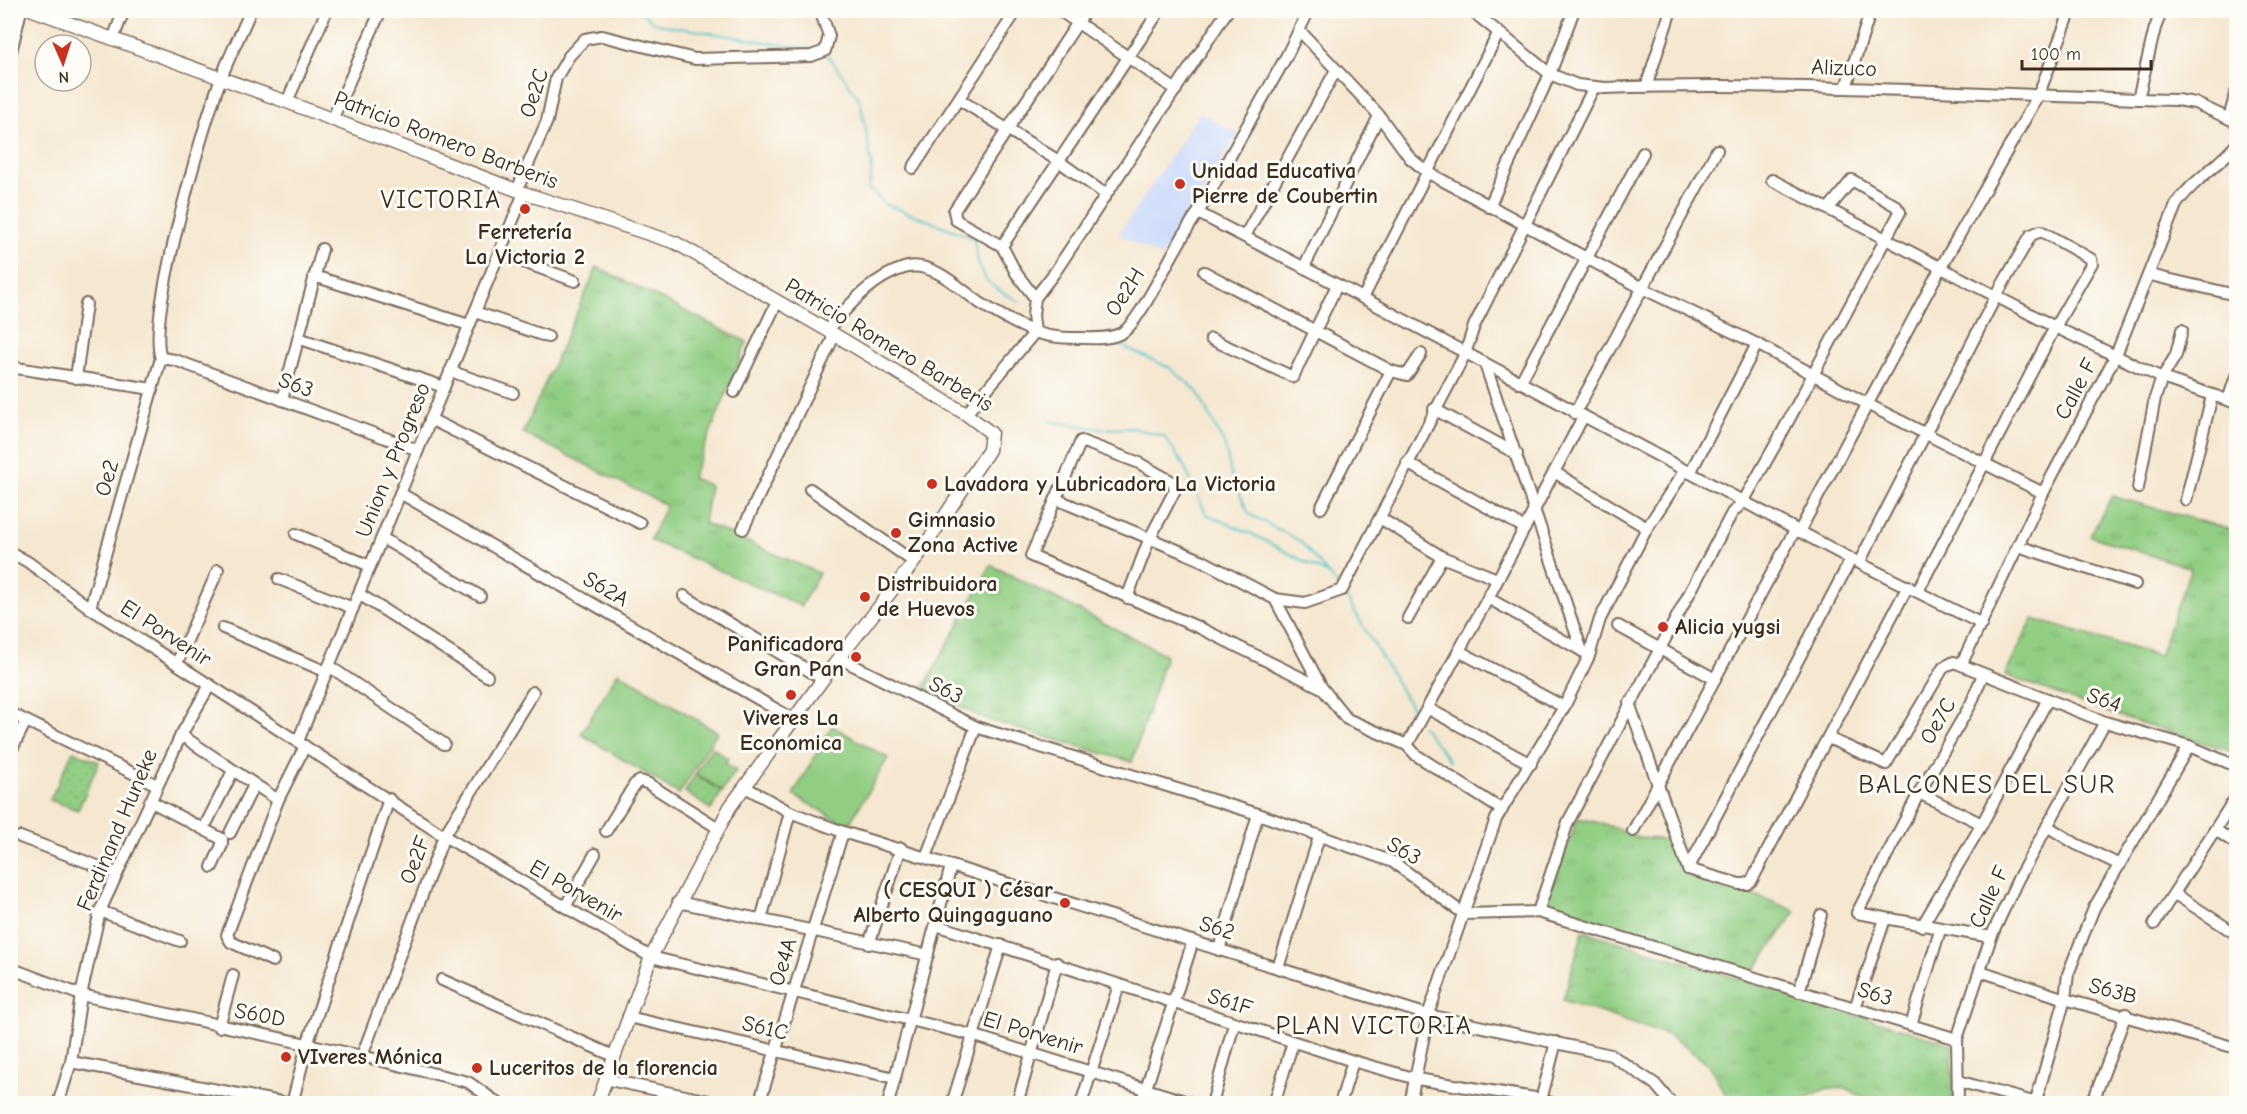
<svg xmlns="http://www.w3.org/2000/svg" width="2247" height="1114" font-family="'Comic Neue',sans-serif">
  <defs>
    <pattern id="grass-tufts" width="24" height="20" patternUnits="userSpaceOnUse" patternTransform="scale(1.5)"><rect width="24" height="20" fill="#91ce83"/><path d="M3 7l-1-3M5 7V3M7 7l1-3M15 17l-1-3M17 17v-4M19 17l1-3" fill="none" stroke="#7eb171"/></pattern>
    <pattern id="park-dots" width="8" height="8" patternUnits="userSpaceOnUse" patternTransform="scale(1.5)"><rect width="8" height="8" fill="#91ce83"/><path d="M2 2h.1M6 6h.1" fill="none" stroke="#7eb171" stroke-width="1.8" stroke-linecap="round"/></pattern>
  </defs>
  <rect width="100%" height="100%" fill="#fdfcf7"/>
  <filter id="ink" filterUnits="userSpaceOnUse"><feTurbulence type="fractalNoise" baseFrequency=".0167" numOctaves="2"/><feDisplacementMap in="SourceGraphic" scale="12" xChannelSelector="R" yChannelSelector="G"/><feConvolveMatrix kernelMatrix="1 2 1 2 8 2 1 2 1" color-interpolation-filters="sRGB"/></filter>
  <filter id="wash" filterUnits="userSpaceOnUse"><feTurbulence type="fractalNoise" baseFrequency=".008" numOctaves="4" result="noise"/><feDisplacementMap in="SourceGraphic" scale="24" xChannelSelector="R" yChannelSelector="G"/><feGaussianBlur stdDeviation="1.35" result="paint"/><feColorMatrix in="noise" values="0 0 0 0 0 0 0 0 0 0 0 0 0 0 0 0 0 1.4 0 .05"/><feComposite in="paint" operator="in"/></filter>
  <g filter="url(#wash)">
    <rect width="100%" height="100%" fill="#f5e7d0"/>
    <polygon fill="#cddbfa" points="1200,112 1238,134 1161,257 1119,234"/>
    <g fill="url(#grass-tufts)" stroke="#667c50" stroke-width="1.5">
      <polygon points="597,267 747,342 692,478 710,486 704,523 819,573 801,606 650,540 666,505 523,433"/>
      <polygon points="2112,496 2236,531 2236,753 2110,713 2005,675 2033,619 2159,656 2191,568 2090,536"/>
      <polygon points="991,565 1166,655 1132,762 985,719 924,687"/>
      <polygon points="1578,818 1604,824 1640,838 1678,840 1688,869 1796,911 1753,972 1543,909"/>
      <polygon points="1583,931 1952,1044 1953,1103 1871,1103 1849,1089 1828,1088 1793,1103 1730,1103 1709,1065 1670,1036 1563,1000"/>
    </g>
    <g fill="url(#park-dots)" stroke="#667c50" stroke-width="1.5">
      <polygon points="73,751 99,762 78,810 50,800"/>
      <polygon points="695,775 722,791 711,810 685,792"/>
    </g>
    <g fill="#91ce83" stroke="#667c50" stroke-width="1.5">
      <polygon points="618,672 717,732 679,794 581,734"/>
      <polygon points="832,726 888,758 848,826 793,795"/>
      <polygon points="712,747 728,759 725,763 736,771 722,791 696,773"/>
    </g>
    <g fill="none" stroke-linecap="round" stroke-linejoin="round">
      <g stroke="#55c3ca" stroke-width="2">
        <polyline points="638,10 657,24 815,50"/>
        <path d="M828,55L860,100L872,165L869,189L885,204L974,238C980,281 983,282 1020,302"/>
        <polyline points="1115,343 1170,368 1197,391 1225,446 1231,474 1249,514 1300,541 1339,587"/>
        <polyline points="1049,421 1101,429 1132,428 1164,436 1183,464 1206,514 1254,535 1326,573"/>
        <polyline points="1343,592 1418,719"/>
        <polyline points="1422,726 1450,761"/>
      </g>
    </g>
  </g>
  <g filter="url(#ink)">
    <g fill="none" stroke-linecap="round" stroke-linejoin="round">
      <g stroke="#7c6c5c" stroke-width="14">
        <g id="minor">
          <polyline points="1059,10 1176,90"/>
          <path d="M1471,10L1550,74L1577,85L1605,88C1796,81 1986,95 2177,100L2195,103L2236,122"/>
          <polyline points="1299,30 1378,114 1410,158 1427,172 1642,288 1757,344 1869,405 2043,493"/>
          <polyline points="113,39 124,10"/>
          <polyline points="10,56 21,10"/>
          <polyline points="1646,87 1671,10"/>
          <polyline points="1846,87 1871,10"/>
          <polyline points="2138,99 2155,28 2162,10"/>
          <polyline points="960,100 1057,160 1105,194"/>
          <polyline points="287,102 327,10"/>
          <polyline points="2229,118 2236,93"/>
          <polyline points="332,120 381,10"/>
          <polyline points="913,168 1017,10"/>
          <polyline points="1772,180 2055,327 2162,378 2236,403"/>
          <polyline points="517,190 547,121 556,78 569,56 585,39 602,36 695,59 811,56 825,51 829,36 820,10"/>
          <polyline points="1489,207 1550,74 1574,10"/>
          <polyline points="1198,213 1363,298 1851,559 1982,624"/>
          <polyline points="1245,236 1336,70"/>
          <polyline points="1002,246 956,220 954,211 1086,10"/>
          <polyline points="499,253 575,281"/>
          <polyline points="1304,267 1379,116"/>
          <polyline points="1204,272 1391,371 1407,375 1421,354"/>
          <polyline points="2150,275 2236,295"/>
          <polyline points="314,276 469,325"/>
          <polyline points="1035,298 1055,272 1228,10"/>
          <polyline points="1363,298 1498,34"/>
          <polyline points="475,312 548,337"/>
          <path d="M827,330C849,306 871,278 904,268C931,259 960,289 980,303C996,313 1015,324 1033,331C1046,337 1064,338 1078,338C1090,338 1112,340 1123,332C1143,319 1177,239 1198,213L1286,57L1309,10"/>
          <polyline points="298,338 444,387"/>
          <polyline points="1211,339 1293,377 1337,285"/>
          <path d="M161,358C146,318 204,124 221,78C230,55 241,33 251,10"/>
          <polyline points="161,358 175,360 418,450"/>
          <polyline points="1485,364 1582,651"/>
          <polyline points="10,367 152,389"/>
          <polyline points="450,371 513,393"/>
          <polyline points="76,378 86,304"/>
          <polyline points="1520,383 1643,153"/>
          <polyline points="734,392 777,302"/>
          <polyline points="282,400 322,249"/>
          <polyline points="2228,400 2236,376"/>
          <polyline points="1434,409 1517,454"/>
          <polyline points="1575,413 1717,150"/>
          <polyline points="966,414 1035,332 1033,315 1035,298 1016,273 1002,246 1160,10"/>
          <polyline points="430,419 640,523"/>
          <polyline points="1407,463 1525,528"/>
          <polyline points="1554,472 1647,528"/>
          <polyline points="1690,473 1757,344"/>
          <polyline points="2138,488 2155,398 2162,378 2176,355 2182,330"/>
          <polyline points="810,489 914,562"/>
          <polyline points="400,493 793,719"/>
          <polyline points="1056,499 1201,560 1275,599 1322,688 1347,719 1407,745 1416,755 1502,810"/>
          <polyline points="2186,500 2212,396"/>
          <polyline points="1321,508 1391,371"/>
          <polyline points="1380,518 1442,557 1497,579"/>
          <polyline points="743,529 834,336"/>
          <polyline points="1799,532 1941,267 2038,96 2071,10"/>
          <polyline points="296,534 370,566"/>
          <polyline points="382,538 480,596"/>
          <polyline points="2018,546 2135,584"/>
          <polyline points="10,552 28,562 90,608 444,836 651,957 972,1035 1194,1104"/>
          <polyline points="1859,563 1997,294 2031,235 2041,231 2091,259 2092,263 2055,327 1918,591"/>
          <polyline points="279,579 353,608"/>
          <polyline points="359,594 487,676"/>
          <polyline points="684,596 823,679"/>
          <polyline points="1127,598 1149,540 1175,490 1173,482 1137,462 1081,441 1031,556 1200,628 1322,688"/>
          <polyline points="1488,598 1584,652"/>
          <polyline points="1275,599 1305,603 1342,590 1465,354 1474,326 1594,87"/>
          <polyline points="90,608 161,358"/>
          <polyline points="1408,618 1442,557"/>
          <polyline points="1618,626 1715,679"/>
          <polyline points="223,628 327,672"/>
          <polyline points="1459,651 1564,707"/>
          <polyline points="839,658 976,727 1258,814 1393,862 1464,914 1538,912 1957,1039"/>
          <polyline points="177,663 218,570"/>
          <path d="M1962,663L2043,493L2116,355L2176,205C2191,182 2218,166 2236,145"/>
          <polyline points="329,666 444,744"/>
          <polyline points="1983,674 1971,704 1919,793 1857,913 1991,937"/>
          <polyline points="1629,703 1688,869"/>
          <polyline points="1427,708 1531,764"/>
          <polyline points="10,713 157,785"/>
          <polyline points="181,735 278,800"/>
          <polyline points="1828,738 1886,764 1943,668 1954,662 2105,722 2189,746 2236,766"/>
          <polyline points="298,741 524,193"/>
          <polyline points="1407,745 1488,598 1583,417"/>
          <polyline points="10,753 26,721"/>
          <polyline points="745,787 790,812 843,832 1428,1015 1611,1055 1655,1084 1672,1104"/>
          <polyline points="1919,793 1982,824"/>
          <polyline points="150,801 222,839 222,845 212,867"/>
          <polyline points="207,822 233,771"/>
          <polyline points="2047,826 2076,844 2120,865"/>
          <polyline points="2216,830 2236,844"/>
          <polyline points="606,831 635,784 640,781 647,783 718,828"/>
          <polyline points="1633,831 1795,530"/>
          <polyline points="230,833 254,785"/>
          <polyline points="20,837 116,873"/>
          <polyline points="926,857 976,727"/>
          <polyline points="1688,869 1739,884 1747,884 1752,880 1908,586"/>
          <polyline points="1688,869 1848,565"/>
          <polyline points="2175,894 2236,934"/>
          <polyline points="678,902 928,955"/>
          <polyline points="565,907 595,854"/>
          <polyline points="100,911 180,941"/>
          <polyline points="1538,912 1568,822 1732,513 1743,502 1777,442 1900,212 1896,206 1852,180 1829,208"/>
          <polyline points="761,920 790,812"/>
          <polyline points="2154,924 2236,797"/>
          <polyline points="936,925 1353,1061 1417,1079 1541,1099 1553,1104"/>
          <polyline points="1922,926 1982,824 2048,699"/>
          <polyline points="869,944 901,848"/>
          <polyline points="1219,950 1258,814"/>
          <polyline points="273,961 231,942 227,935 278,800 305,746"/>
          <polyline points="10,968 81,995 362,1056 468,1082 499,1104"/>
          <polyline points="1278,968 1319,837"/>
          <polyline points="1980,971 2065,999 2236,1048"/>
          <polyline points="442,980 614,1056"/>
          <polyline points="1799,992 1821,915"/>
          <polyline points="1855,1008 1885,919"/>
          <polyline points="628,1017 895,1078"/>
          <polyline points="1911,1025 1940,930"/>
          <polyline points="219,1027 233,975"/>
          <polyline points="362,1056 444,836 533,692"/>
          <polyline points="71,1062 291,1104"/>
          <polyline points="605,1079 723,1104"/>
          <polyline points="1958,1081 2040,1104"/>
          <polyline points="58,1104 71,1062 81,995 100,911 181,735 210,685"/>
          <polyline points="292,1104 307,1045 389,799"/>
          <polyline points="759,1104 843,832"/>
          <polyline points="888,1104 951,866"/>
          <polyline points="952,1104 1001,945"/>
          <polyline points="1017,1104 1057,963"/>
          <polyline points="1081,1104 1119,985"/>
          <polyline points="1141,1104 1193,941"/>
          <polyline points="1212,1104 1234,1024"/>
          <polyline points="1274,1104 1293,1042"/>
          <polyline points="1340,1104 1353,1061"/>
          <polyline points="1410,1104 1428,1015 1496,819 1564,707 1589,656 1600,619 1647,528 1685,470"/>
          <polyline points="1540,1104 1556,1042"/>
          <polyline points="1958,1104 1957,1039 1991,937 2018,879 2105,722"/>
          <polyline points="2035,1104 2065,999 2068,974 2094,908 2189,746"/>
          <polyline points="2092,1104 2126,1014"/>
        </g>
      </g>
      <g stroke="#7c6c5c" stroke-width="15">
        <polyline id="tertiary" points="33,10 287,102 524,193 676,243 827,330 966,414 991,433 989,450 914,562 823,679 730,807 651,957 597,1104"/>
      </g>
      <use href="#minor" stroke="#fff" stroke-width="10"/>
      <use href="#tertiary" stroke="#fff" stroke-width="12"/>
    </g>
  </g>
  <g fill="#c8321e" stroke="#fdfcf7" stroke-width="2">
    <circle cx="1180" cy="184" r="6"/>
    <circle cx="525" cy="209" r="6"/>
    <circle cx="932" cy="484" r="6"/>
    <circle cx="896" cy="533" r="6"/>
    <circle cx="865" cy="597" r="6"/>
    <circle cx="1663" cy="627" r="6"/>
    <circle cx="856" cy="657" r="6"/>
    <circle cx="791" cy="695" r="6"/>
    <circle cx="1065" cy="903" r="6"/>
    <circle cx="286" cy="1057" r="6"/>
    <circle cx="477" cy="1068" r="6"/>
  </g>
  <g text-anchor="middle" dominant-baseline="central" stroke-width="6" stroke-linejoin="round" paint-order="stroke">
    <g font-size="22" fill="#3b2a1e" stroke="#fdfcf7">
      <text transform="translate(1844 68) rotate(2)">Alizuco</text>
      <text transform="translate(534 93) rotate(-72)">Oe2C</text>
      <text transform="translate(446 140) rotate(21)">Patricio Romero Barberis</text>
      <text transform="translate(1125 292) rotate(-57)">Oe2H</text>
      <text transform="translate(889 345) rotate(31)">Patricio Romero Barberis</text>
      <text transform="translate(296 385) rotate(20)">S63</text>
      <text transform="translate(2076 389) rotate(-62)">Calle F</text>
      <text transform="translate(393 460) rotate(-68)">Union y Progreso</text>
      <text transform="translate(107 478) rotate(-74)">Oe2</text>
      <text transform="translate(606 589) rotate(30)">S62A</text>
      <text transform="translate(166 633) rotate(33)">El Porvenir</text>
      <text transform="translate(946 690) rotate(27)">S63</text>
      <text transform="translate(2104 700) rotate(20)">S64</text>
      <text transform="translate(1938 721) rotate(-60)">Oe7C</text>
      <text transform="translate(117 830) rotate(-67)">Ferdinand Huneke</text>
      <text transform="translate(1404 851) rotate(29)">S63</text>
      <text transform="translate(415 860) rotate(-69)">Oe2F</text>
      <text transform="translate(576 891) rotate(30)">El Porvenir</text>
      <text transform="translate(1989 897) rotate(-65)">Calle F</text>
      <text transform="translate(1217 928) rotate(17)">S62</text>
      <text transform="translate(783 962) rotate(-73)">Oe4A</text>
      <text transform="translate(2113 991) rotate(15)">S63B</text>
      <text transform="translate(1875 994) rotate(17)">S63</text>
      <text transform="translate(1230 1002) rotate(18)">S61F</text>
      <text transform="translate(260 1015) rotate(11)">S60D</text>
      <text transform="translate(765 1028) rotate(13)">S61C</text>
      <text transform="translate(1033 1033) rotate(17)">El Porvenir</text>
    </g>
    <g font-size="22" font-weight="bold" fill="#3b2a1e" stroke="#fdfcf7" text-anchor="start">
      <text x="1192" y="171">Unidad Educativa<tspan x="1192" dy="25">Pierre de Coubertin</tspan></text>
      <text x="525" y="232" text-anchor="middle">Ferretería<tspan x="525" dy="25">La Victoria 2</tspan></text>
      <text x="944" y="484">Lavadora y Lubricadora La Victoria</text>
      <text x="908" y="520">Gimnasio<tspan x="908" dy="25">Zona Active</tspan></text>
      <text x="877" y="584">Distribuidora<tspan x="877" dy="25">de Huevos</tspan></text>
      <text x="1675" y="627">Alicia yugsi</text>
      <text x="844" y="644" text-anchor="end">Panificadora<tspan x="844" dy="25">Gran Pan</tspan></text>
      <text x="791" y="718" text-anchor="middle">Viveres La<tspan x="791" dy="25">Economica</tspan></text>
      <text x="1053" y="890" text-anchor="end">( CESQUI ) César<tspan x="1053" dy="25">Alberto Quingaguano</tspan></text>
      <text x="298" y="1057">VIveres Mónica</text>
      <text x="489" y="1068">Luceritos de la florencia</text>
    </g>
    <g font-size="26" letter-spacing="1.5" fill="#3b2a1e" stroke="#fdfcf7">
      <text x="441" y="200">VICTORIA</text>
      <text x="1987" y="785">BALCONES DEL SUR</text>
      <text x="1374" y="1026">PLAN VICTORIA</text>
    </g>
  </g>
  <rect width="2247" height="1114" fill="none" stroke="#fdfcf7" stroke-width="36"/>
  <g transform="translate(63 63) rotate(177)"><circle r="28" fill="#fdfcf7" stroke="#afa8a0" stroke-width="1.5"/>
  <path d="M0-4.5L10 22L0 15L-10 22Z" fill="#c8321e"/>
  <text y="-9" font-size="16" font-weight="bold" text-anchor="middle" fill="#3b2a1e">N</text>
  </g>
  <path d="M2022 60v9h129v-9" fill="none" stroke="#3b2a1e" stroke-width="3"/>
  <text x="2031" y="60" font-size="18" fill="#3b2a1e" stroke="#fdfcf7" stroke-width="4.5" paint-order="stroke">100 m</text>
</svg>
